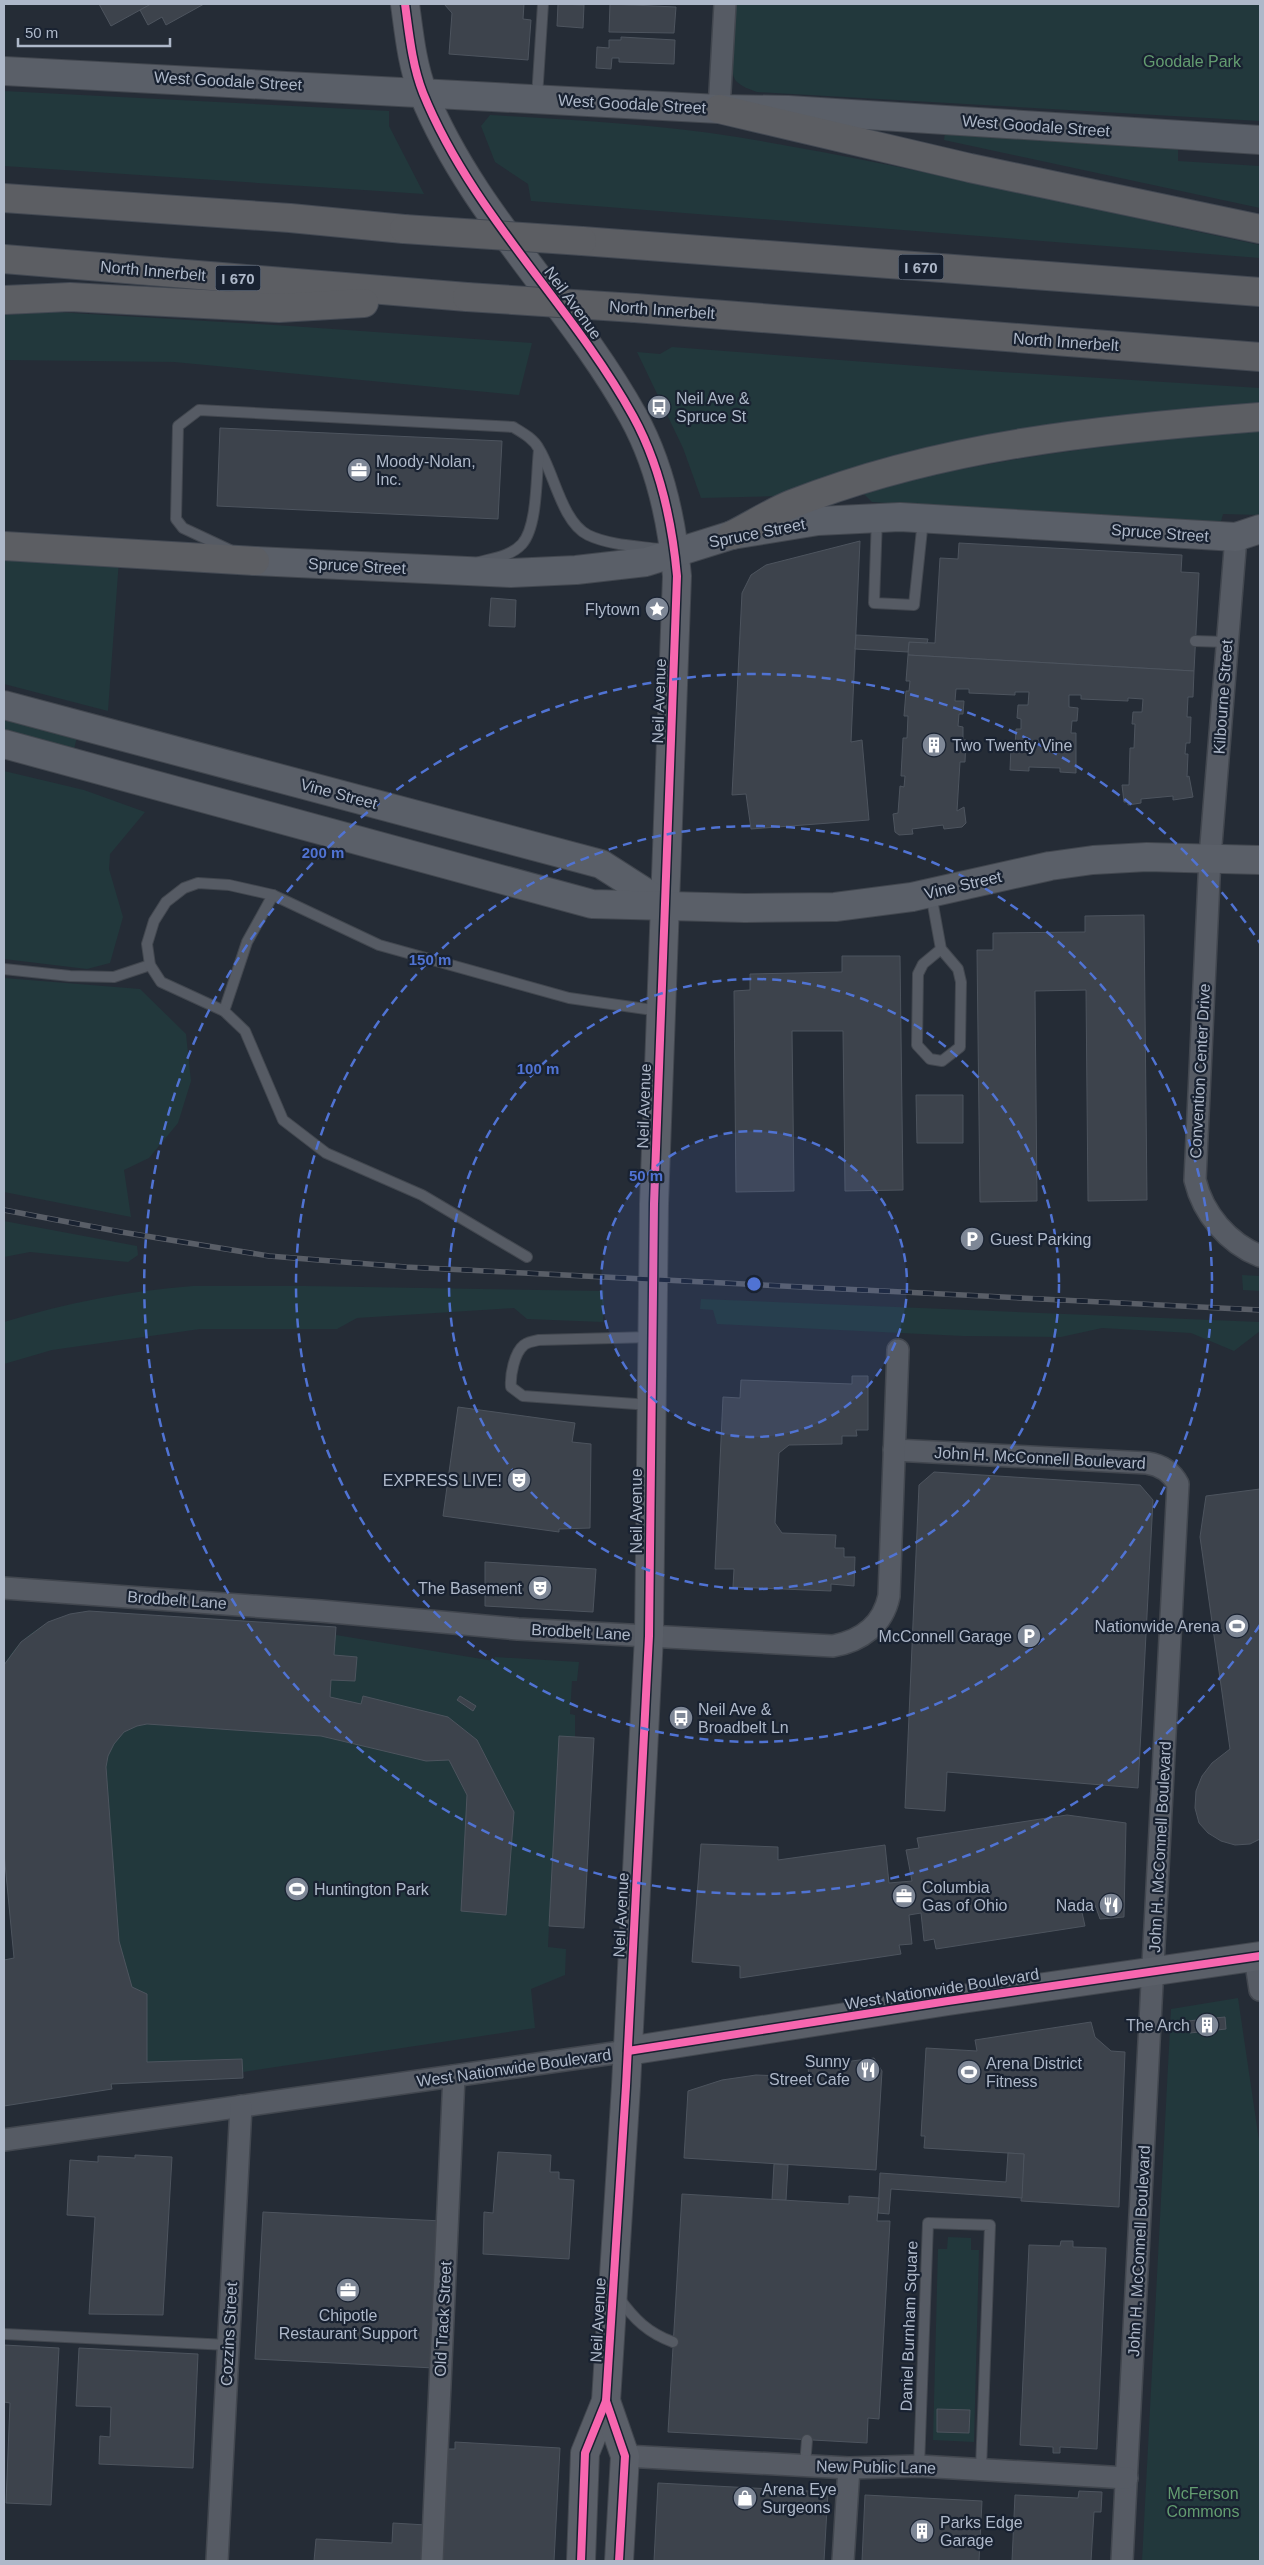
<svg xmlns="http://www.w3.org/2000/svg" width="1264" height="2565" font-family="Arial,sans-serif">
  <rect width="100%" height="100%" fill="#252c36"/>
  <g fill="#22383c">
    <path d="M735,4H1260V121L757,92C749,89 742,87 736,81C727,70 734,20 735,4Z"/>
    <polygon points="4,91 389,111 389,126 424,194 4,166"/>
    <path d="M490,115C572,120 655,124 737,137C912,166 1086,208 1260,245V258L531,201L528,184L495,162L481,126Z"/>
    <polygon points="945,132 1178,143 1178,161 1260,166 1260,208 944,140"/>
    <polygon points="55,312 290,326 532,343 519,395 174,362 4,360 4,315"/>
    <polygon points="672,347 970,370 1260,388 1260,404 968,441 845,470 779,496 701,498 683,448 637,352 660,354"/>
    <path d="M1260,431V515L1223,514L1220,525L872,502L864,494C892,486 920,477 948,472C1051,451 1156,439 1260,431Z"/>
    <polygon points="4,558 119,560 108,711 4,684"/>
    <polygon points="4,718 77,737 74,749 4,731"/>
    <polygon points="4,771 84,790 145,812 110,854 109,869 123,917 110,963 87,969 4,959"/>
    <polygon points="4,978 140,989 186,1034 191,1081 178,1123 149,1158 124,1170 131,1217 4,1192"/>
    <polygon points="4,1221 137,1246 138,1255 128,1262 30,1252 4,1257"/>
    <polygon points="1242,1275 1260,1276 1260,1291 1243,1290"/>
    <path d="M193,1286H306L604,1291L603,1322L527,1319L514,1308L357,1318L337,1329H200L52,1350L4,1364V1322C66,1303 128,1291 193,1286Z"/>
    <polygon points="701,1299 1260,1322 1260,1331 1234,1351 1191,1333 1102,1328 1061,1337 963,1336 717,1324 713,1310 700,1309"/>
    <path d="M89,1611L336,1627V1635L494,1661L495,1657L579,1662L577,1681H572L570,1714L575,1715V1737L594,1738L584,1928L549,1926L548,1947L566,1949L565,1975L531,1989L535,2028L243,2072V2078L112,2084V2089L4,2106V1960L14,1958L4,1853V1665C22,1632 53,1616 89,1611Z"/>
    <polygon points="1238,1998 1260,2147 1260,2561 1142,2561 1171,2009"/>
    <polygon points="948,2237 971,2238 971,2250 979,2250 974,2442 933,2440 938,2249 947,2249"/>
  </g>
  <g fill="#3d434c" stroke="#4d545e">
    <polygon points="99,4 151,4 111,26"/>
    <polygon points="151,4 204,4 166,25 162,17 148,25 140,10"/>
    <polygon points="444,4 524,4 523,19 531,20 528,60 449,54 452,13"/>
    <polygon points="558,4 584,5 583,28 557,26"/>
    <polygon points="610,4 676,7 674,33 609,32"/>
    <polygon points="621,37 675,40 674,64 619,62 619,58 612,58 611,69 596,68 597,47 609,48 609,40 621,40"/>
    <polygon points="220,428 502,441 498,519 217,506"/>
    <polygon points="860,541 851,742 862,740 869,820 751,829 746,794 732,795 742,593 751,575 766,565"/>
    <polygon points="959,543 1182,555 1181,572 1199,573 1194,671 908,655 909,642 935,643 940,558 958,559"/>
    <polygon points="491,598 516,600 515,627 489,626"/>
    <polygon points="856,635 928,639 927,643 909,642 908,652 855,649"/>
    <polygon points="908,655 1194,671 1193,697 1188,697 1187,717 1191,717 1190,743 1186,743 1185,754 1188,754 1187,777 1189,776 1193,797 1173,800 1173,796 1141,799 1141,803 1128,805 1128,802 1124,802 1122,785 1129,785 1130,748 1134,748 1135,724 1132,724 1133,712 1142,712 1143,699 1128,698 1128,701 1081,699 1081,695 1069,695 1069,707 1078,708 1077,721 1072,721 1071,733 1076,733 1076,773 1060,772 1060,768 1029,767 1029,771 1010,770 1011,747 1015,748 1016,729 1021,729 1021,719 1017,718 1018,705 1028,705 1029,692 1015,692 1015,695 969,693 969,689 956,689 955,701 964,701 963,714 959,714 958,726 963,727 963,740 966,740 965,762 960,762 957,811 964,807 966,823 962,827 944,829 943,825 912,829 913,834 899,835 895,832 893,814 898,813 900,786 904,787 905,776 901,776 903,738 907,738 908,716 904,716 906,691 909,691 910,681 906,681"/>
    <polygon points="1144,915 1147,1200 1088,1201 1086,990 1035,991 1037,1201 980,1202 977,950 993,950 993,933 1085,932 1085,916"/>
    <polygon points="842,956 900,956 903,1190 845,1191 843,1031 792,1031 794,1191 736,1192 734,991 750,990 750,974 842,972"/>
    <polygon points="916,1095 963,1095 963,1143 917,1143"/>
    <polygon points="852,1376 868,1376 868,1430 856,1430 857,1436 842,1436 842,1444 789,1445 779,1453 775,1523 782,1533 836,1535 835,1548 844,1548 844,1557 855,1557 854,1586 831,1584 831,1591 733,1587 734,1569 715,1569 723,1397 740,1398 741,1380 852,1384"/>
    <polygon points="458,1407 575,1423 572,1442 591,1444 590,1528 559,1529 559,1532 443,1516"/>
    <polygon points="934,1472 1140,1485 1153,1500 1138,1788 947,1772 945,1811 905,1808 919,1485"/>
    <polygon points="1260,1489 1260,1839 1250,1844 1235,1845 1221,1841 1208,1833 1199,1823 1195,1808 1196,1791 1202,1776 1212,1763 1230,1749 1200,1537 1206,1496"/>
    <polygon points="485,1562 596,1569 593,1612 485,1606"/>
    <polygon points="89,1611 336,1627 334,1655 357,1657 355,1681 331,1680 330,1697 361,1704 363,1696 448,1717 477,1740 514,1812 506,1915 461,1911 467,1795 449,1760 426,1761 321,1736 147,1724 137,1726 124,1732 114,1744 108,1756 106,1767 119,1941 132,1987 147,1994 147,2062 242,2059 243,2078 111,2084 112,2089 4,2106 4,1960 14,1958 4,1853 4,1665 21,1642 48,1622 70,1614"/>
    <polygon points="460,1696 476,1706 473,1711 457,1700"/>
    <polygon points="559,1736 594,1738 584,1928 549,1926"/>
    <polygon points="1067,1815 1126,1823 1124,1917 1100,1919 1095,1905 1081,1908 1085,1926 936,1949 934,1939 924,1941 921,1913 909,1915 912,1944 899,1945 901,1954 740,1978 740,1966 692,1962 701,1844 778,1847 778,1860 885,1845 889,1883 912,1881 906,1850 919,1848 917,1838"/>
    <polygon points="1225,2017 1226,2029 1217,2030 1217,2026 1199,2029 1199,2032 1190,2033 1188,2021 1197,2020 1198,2023 1216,2021 1215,2018"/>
    <polygon points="1091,2022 1095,2037 1111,2051 1125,2052 1119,2207 1021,2201 1024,2154 924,2148 925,2136 921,2136 926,2048 977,2051 975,2040"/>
    <polygon points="874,2058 882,2071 876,2170 684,2158 688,2091 722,2080 756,2075 809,2077 808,2067"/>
    <polygon points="498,2152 551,2155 550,2172 559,2172 559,2179 574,2180 569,2259 483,2254 484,2212 493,2213"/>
    <polygon points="1008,2153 1024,2154 1022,2198 891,2189 889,2214 878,2213 880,2173 1006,2182"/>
    <polygon points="135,2155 172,2157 163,2315 89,2314 95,2217 67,2215 70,2160 98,2162 98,2156 135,2158"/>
    <polygon points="774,2164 788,2165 786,2200 772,2200"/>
    <polygon points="682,2194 849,2204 849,2196 879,2198 877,2221 890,2221 879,2419 868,2418 867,2443 668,2432"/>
    <polygon points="263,2212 442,2221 434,2368 255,2359"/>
    <polygon points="1061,2241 1073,2241 1073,2247 1106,2248 1097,2449 1060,2447 1060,2453 1053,2453 1053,2447 1020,2445 1029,2245 1060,2246"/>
    <polygon points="4,2345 59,2348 51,2505 6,2503 10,2403 4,2402"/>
    <polygon points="79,2348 198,2354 193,2468 99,2464 100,2436 110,2437 111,2407 76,2406"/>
    <polygon points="937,2409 970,2410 969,2433 937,2432"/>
    <polygon points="455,2442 560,2448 554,2561 438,2561 444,2449 455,2449"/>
    <polygon points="658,2483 828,2492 824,2561 654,2561"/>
    <polygon points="1079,2491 1102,2492 1101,2512 1094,2512 1091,2561 1012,2561 1015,2495 1078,2498"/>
    <polygon points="865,2495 982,2501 979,2561 862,2561"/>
    <polygon points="393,2523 426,2525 424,2561 314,2561 316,2539 392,2543"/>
  </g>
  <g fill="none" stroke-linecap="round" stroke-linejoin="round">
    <g stroke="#42474f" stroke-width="12">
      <g id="lane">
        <polyline points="537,97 543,4"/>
        <polyline points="877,518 874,603 914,605 923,520"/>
        <path d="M230,550L183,528L176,519L178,426L199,410L513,427C523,433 534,439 539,449C554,473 562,522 588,535C609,545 636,546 659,549"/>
        <path d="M479,562C494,558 511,556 522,544C538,526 536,475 539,450"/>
        <polyline points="1195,641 1226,642"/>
        <polyline points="931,894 941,949 923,964 918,974 917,1045 930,1059 942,1061 960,1047 961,982 958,969 941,949"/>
        <polyline points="4,969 70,976 114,977 150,965"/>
        <polyline points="224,1011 247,942 273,895"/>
        <polyline points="527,1257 422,1195 326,1153 283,1120 245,1031 224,1011 161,982 150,965 147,944 154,921 166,902 184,888 198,883 229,885 273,895 379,945 569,998 660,1011"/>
        <path d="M650,1405L523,1396L511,1387C510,1376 514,1353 524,1345C528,1342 534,1341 539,1340L651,1337"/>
        <path d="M619,2298C634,2319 648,2333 673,2342"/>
        <polyline points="4,2334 228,2345"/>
        <polyline points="805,2465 807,2440"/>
        <polyline points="919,2466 928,2223 990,2225 981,2469"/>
      </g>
    </g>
    <g stroke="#42474f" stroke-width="24">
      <g id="street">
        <polyline points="719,109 725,4"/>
        <path d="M1236,537L1210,857L1195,1180C1203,1214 1228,1243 1260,1256"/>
        <path d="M894,1450L1147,1463C1161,1465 1171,1471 1178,1484L1122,2561"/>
        <path d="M4,1588L321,1611L518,1629L833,1646C861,1641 883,1625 889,1596L898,1350"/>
        <polyline points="1255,1957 1260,1990"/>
        <polyline points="4,2140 628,2051"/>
        <polyline points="625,2456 849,2468 919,2466 1127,2478"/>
        <polyline points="217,2561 241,2106"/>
        <polyline points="432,2561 454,2076"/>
        <polyline points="843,2561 849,2468"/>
      </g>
    </g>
    <g stroke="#42474f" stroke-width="30">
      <g id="secondary">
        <path d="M405,4C409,33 412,65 423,93C472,214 571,304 633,416C660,465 672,521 677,576L654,1204L649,1636L626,2086L606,2401L585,2453L581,2561"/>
        <polyline points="4,71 719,109 788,110 1260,140"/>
        <polyline points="255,561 511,573 576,570 646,562 732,535 818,521 900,517 1236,537 1260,529"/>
        <polyline points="4,705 601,864 665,905"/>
        <polyline points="4,744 592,904 745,908 835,907 912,897 1050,866 1093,860 1147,857 1260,860"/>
        <polyline points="628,2051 948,2001 1260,1956"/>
        <polyline points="606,2401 625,2456 619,2561"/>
      </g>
    </g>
    <g stroke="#424852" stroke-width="30">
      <g id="highway">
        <polyline points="719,109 970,168 1260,229"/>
        <polyline points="4,198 290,218 404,229"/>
        <polyline points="582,241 1260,292"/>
        <polyline points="4,259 467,297"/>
        <polyline points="4,300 70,297 279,308 364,303"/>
        <polyline points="635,308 1260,357"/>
        <path d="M732,535C752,525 772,512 792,504C941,445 1102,429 1260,417"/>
        <polyline points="4,546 255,561"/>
      </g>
    </g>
    <use href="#lane" stroke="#565b64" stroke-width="10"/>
    <use href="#street" stroke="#565b64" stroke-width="21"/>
    <use href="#secondary" stroke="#5a5f68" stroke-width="28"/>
    <use href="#highway" stroke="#5c5e63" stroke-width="28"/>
    <g stroke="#595e67" stroke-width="5.5">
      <polyline id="rail" points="4,1210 121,1232 269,1256 406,1267 1260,1310"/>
    </g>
    <use href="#rail" stroke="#192231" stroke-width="4" stroke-dasharray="11" stroke-linecap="butt"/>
    <g stroke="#424852" stroke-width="30" stroke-linecap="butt">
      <g id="highway-bridge">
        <polyline points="404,229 582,241"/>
        <polyline points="467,297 635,308"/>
      </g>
    </g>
    <use href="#highway-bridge" stroke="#5c5e63" stroke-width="28"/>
    <g stroke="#192231" stroke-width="11">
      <g id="cycleway">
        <path d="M405,4C409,33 412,65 423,93C472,214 571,304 633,416C660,465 672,521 677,576L654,1204L649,1636L626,2086L606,2401L585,2453L581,2561"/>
        <polyline points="628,2051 948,2001 1260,1956"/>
        <polyline points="606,2401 625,2456 619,2561"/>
      </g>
    </g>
    <use href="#cycleway" stroke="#f766af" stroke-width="8"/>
  </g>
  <circle cx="754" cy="1284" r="153" fill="#5073d3" fill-opacity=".12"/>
  <g fill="none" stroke="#5073d3" stroke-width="2.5" stroke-dasharray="9 6">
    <circle cx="754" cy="1284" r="153"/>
    <circle cx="754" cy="1284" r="305"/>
    <circle cx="754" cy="1284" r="458"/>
    <path d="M1260 1625A610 610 0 1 1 1260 943"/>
  </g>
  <defs>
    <g id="bus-disc" transform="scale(1.25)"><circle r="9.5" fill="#7e8796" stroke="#192231"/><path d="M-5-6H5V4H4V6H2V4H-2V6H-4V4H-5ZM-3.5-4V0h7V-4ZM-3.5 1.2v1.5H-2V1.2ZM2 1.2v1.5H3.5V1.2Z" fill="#fff"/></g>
    <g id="office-disc" transform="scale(1.25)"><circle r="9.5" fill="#7e8796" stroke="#192231"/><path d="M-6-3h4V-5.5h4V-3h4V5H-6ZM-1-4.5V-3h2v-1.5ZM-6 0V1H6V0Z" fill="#fff"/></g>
    <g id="sight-disc" transform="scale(1.25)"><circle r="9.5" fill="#7e8796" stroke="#192231"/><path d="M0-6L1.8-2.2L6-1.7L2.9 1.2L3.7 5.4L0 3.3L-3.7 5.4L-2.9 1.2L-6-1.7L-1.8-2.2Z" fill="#fff"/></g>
    <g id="building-disc" transform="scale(1.25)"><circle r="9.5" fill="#7e8796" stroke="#192231"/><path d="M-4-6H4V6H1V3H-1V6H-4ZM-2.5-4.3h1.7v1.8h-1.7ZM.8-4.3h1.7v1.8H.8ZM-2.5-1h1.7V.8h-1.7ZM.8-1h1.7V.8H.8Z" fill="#fff"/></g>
    <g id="parking-disc" transform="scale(1.25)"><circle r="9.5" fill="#7e8796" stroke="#192231"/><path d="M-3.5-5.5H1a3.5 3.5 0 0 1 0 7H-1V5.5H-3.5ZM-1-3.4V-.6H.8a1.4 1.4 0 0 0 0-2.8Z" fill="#fff"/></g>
    <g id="theatre-disc" transform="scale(1.25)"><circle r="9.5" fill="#7e8796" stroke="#192231"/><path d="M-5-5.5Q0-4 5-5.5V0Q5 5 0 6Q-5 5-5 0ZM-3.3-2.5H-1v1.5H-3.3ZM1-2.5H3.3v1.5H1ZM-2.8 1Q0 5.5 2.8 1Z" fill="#fff"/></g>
    <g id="stadium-disc" transform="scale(1.25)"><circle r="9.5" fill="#7e8796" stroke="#192231"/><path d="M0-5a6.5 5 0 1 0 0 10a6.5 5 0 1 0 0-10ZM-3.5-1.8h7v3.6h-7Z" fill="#fff"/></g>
    <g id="restaurant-disc" transform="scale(1.25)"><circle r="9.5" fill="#7e8796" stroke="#192231"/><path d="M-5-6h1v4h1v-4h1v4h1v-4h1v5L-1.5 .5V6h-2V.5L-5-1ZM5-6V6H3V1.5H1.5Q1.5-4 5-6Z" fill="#fff"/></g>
    <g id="shop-disc" transform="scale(1.25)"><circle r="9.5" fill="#7e8796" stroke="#192231"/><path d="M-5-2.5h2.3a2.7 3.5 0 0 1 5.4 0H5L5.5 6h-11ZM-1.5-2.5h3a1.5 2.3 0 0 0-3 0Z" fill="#fff"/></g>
  </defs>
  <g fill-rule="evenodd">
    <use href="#bus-disc" x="659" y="407"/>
    <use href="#office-disc" x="359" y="470"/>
    <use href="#sight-disc" x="657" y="609"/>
    <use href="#building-disc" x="934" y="745"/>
    <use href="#parking-disc" x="972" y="1239"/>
    <use href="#theatre-disc" x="519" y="1480"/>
    <use href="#theatre-disc" x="540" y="1588"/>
    <use href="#stadium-disc" x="1237" y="1626"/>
    <use href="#parking-disc" x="1029" y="1636"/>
    <use href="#bus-disc" x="681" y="1718"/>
    <use href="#stadium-disc" x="297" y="1889"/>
    <use href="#office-disc" x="904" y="1896"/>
    <use href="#restaurant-disc" x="1111" y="1905"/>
    <use href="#building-disc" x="1207" y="2025"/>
    <use href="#restaurant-disc" x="868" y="2070"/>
    <use href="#stadium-disc" x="969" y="2072"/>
    <use href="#office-disc" x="348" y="2290"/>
    <use href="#shop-disc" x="745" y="2498"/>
    <use href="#building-disc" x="922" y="2531"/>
  </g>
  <g text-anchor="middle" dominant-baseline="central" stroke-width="4.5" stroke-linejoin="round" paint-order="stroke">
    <g fill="#192231" stroke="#818b9b" stroke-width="1">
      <rect x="898.5" y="254.5" width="45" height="25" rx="4"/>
      <rect x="215.5" y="265.5" width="45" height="25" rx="4"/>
    </g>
    <g font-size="15" font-weight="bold" fill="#aeb8c9">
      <text x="921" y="267">I 670</text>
      <text x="238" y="278">I 670</text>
    </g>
    <g font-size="16" fill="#639c70" stroke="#192231">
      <text x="1192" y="61">Goodale Park</text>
      <text x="1203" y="2493">McFerson<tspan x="1203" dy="18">Commons</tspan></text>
    </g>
    <g font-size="16" fill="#aeb8c9" stroke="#192231">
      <text transform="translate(228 81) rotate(3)">West Goodale Street</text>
      <text transform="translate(632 104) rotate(3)">West Goodale Street</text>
      <text transform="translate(1036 126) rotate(4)">West Goodale Street</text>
      <text transform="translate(153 271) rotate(5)">North Innerbelt</text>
      <text transform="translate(573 303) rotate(54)">Neil Avenue</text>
      <text transform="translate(662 310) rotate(4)">North Innerbelt</text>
      <text transform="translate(1066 342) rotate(4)">North Innerbelt</text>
      <text transform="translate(757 533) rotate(-11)">Spruce Street</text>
      <text transform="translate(1160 533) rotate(4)">Spruce Street</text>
      <text transform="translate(357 566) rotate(3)">Spruce Street</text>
      <text transform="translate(1223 697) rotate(-86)">Kilbourne Street</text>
      <text transform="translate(659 701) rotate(-88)">Neil Avenue</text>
      <text transform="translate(339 794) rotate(15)">Vine Street</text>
      <text transform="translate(963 885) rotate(-13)">Vine Street</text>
      <text transform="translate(1200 1071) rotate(-87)">Convention Center Drive</text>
      <text transform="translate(644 1106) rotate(-88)">Neil Avenue</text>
      <text transform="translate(1040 1458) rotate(3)">John H. McConnell Boulevard</text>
      <text transform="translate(636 1511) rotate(-90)">Neil Avenue</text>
      <text transform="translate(177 1600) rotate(4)">Brodbelt Lane</text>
      <text transform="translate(581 1632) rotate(3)">Brodbelt Lane</text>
      <text transform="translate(1160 1847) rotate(-87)">John H. McConnell Boulevard</text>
      <text transform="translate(621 1915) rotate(-87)">Neil Avenue</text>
      <text transform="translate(942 1989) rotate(-9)">West Nationwide Boulevard</text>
      <text transform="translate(514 2068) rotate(-8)">West Nationwide Boulevard</text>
      <text transform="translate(1139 2251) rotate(-87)">John H. McConnell Boulevard</text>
      <text transform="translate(443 2319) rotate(-87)">Old Track Street</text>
      <text transform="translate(598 2320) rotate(-87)">Neil Avenue</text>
      <text transform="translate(909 2326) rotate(-88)">Daniel Burnham Square</text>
      <text transform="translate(229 2334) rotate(-87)">Cozzins Street</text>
      <text transform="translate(876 2467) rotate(1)">New Public Lane</text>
    </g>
    <g font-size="16" fill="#aeb8c9" stroke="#192231" text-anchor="start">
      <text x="676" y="398">Neil Ave &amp;<tspan x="676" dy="18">Spruce St</tspan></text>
      <text x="376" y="461">Moody-Nolan,<tspan x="376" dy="18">Inc.</tspan></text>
      <text x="640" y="609" text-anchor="end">Flytown</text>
      <text x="952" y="745">Two Twenty Vine</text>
      <text x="990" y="1239">Guest Parking</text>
      <text x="502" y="1480" text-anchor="end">EXPRESS LIVE!</text>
      <text x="522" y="1588" text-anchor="end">The Basement</text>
      <text x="1220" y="1626" text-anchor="end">Nationwide Arena</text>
      <text x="1012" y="1636" text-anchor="end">McConnell Garage</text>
      <text x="698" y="1709">Neil Ave &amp;<tspan x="698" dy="18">Broadbelt Ln</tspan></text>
      <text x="922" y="1887">Columbia<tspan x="922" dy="18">Gas of Ohio</tspan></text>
      <text x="314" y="1889">Huntington Park</text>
      <text x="1094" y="1905" text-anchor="end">Nada</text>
      <text x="1190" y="2025" text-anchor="end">The Arch</text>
      <text x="850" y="2061" text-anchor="end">Sunny<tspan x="850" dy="18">Street Cafe</tspan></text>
      <text x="986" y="2063">Arena District<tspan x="986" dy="18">Fitness</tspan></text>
      <text x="348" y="2315" text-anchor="middle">Chipotle<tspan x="348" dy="18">Restaurant Support</tspan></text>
      <text x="762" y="2489">Arena Eye<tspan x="762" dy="18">Surgeons</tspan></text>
      <text x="940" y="2522">Parks Edge<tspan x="940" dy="18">Garage</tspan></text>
    </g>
  </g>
  <circle cx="754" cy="1284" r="8" fill="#5073d3" stroke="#192231" stroke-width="2.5"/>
  <g font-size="15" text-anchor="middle" font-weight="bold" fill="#5073d3" stroke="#192231" stroke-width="4.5" stroke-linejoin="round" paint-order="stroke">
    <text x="323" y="858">200 m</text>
    <text x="430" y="965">150 m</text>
    <text x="538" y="1074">100 m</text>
    <text x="646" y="1181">50 m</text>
  </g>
  <rect width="1264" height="2565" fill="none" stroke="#aeb8c9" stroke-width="10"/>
  <path d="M18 38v8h152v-8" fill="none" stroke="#aeb8c9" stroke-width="2.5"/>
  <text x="25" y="38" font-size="15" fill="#aeb8c9" stroke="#192231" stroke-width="4" paint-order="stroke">50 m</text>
</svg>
